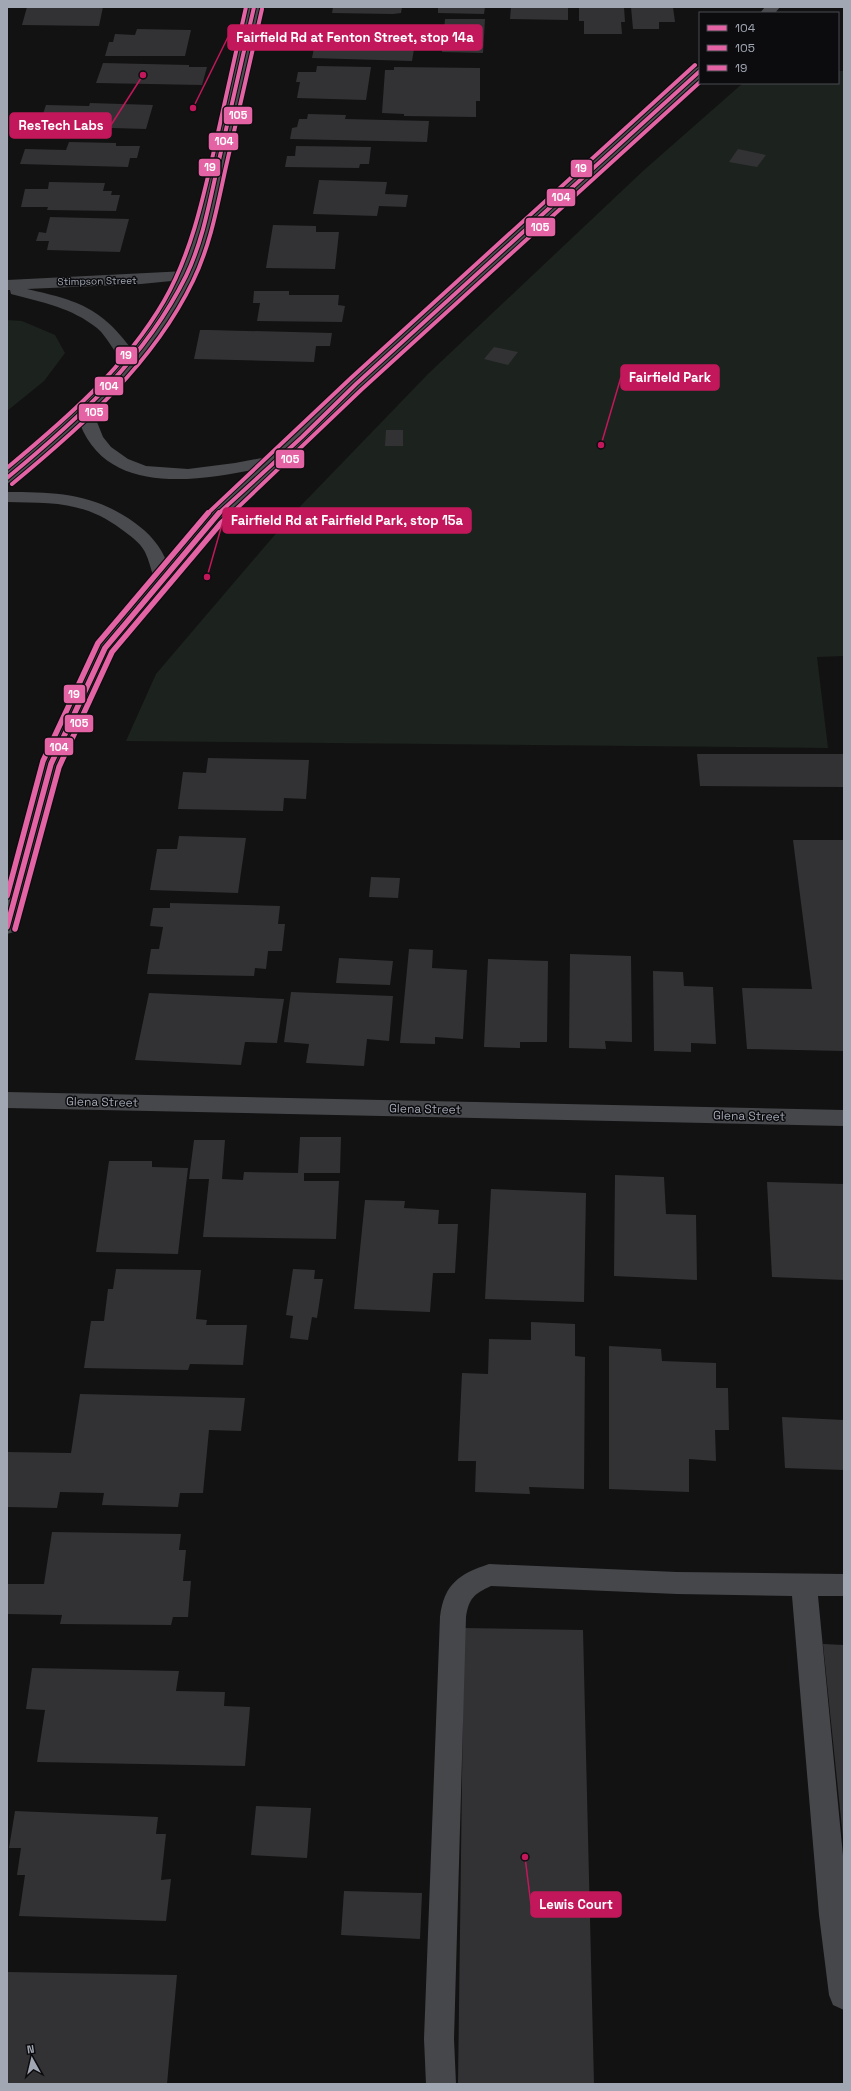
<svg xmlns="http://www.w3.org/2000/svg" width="851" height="2091" font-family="'Space Grotesk',sans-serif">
  <rect width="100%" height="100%" fill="#121212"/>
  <g fill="#1c221d">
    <polygon points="838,71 844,71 844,656 817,657 828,748 126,741 156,674 290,517 428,374 643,171 743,83 838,83"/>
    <polygon points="7,320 22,321 55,335 65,353 44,381 7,411"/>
  </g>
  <g fill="#323235">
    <polygon points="27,7 103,7 99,26 22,25"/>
    <polygon points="333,7 402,7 401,13 393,14 332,13"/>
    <polygon points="438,7 485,7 484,14 438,13"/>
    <polygon points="511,7 568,7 568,20 510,19"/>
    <polygon points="579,7 624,7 625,22 621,22 622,34 584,34 584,21 579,21"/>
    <polygon points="631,7 673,7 675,22 659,22 659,29 633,29"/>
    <polygon points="445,19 485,19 483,53 442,52"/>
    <polygon points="137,29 191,30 185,56 105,56 109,42 113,42 115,34 135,35"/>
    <polygon points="328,31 388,33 387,42 415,43 412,61 312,58 314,48 325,48"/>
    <polygon points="103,63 189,65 189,67 207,67 202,85 96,83"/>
    <polygon points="317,66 371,67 366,100 297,98 300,82 296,82 298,72 316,72"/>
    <polygon points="394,67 480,68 480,101 476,101 476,117 404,116 404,114 382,113 385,70 394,70"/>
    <polygon points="90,103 153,105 146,129 79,127 80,124 40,123 46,105 89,106"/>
    <polygon points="308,114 346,115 345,119 429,121 427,142 290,139 292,128 297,127 299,119 307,119"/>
    <polygon points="69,142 116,143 116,146 140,146 137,158 130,158 128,167 20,164 25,149 66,150"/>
    <polygon points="296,146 371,147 369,164 360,164 359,168 285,167 287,156 295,156"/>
    <polygon points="738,149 766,155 757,167 729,162"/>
    <polygon points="319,180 387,182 385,194 408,195 406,207 379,206 377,216 313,214"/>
    <polygon points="49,182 105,183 103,191 112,191 111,195 120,195 116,211 47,210 48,207 21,207 25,189 48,189"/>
    <polygon points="50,217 129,219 120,252 47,250 49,241 36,241 39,232 46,233"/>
    <polygon points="273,225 316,226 316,232 339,232 335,269 266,268"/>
    <polygon points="254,291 289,291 289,295 339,295 338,305 345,306 342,322 257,321 260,303 253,303"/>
    <polygon points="200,330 209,330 332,333 330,346 316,346 314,362 194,359"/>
    <polygon points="494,347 518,352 508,365 484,359"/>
    <polygon points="386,430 403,430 403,446 385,446"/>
    <polygon points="697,754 844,754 844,787 700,786"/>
    <polygon points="208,758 309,760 306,799 284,798 283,811 178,809 183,772 206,773"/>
    <polygon points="179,836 246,838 238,893 150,890 157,849 177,849"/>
    <polygon points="793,840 844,840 844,1051 747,1049 742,988 812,989"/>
    <polygon points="371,877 400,878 398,898 369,897"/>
    <polygon points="170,903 280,906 278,924 285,924 282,951 268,951 266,969 255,968 254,976 147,974 151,949 159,949 163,927 150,926 153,908 170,908"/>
    <polygon points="409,949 433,950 432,968 467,970 463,1039 435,1037 435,1044 400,1043"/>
    <polygon points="570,954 631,956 632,1042 605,1041 606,1049 569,1048"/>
    <polygon points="339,958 393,961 390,985 336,983"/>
    <polygon points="488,959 548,961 547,1042 520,1042 520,1048 484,1047"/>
    <polygon points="653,971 683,972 684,986 713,987 716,1044 691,1043 691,1052 654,1051"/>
    <polygon points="291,992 393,996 389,1041 367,1039 364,1066 306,1063 309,1044 284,1042"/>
    <polygon points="149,993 284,999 277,1043 245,1042 241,1065 135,1060"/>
    <polygon points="300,1137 341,1137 340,1173 304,1173 304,1181 339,1181 336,1239 203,1237 209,1179 189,1179 194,1140 225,1140 222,1179 243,1180 244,1172 298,1173"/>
    <polygon points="109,1161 152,1161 152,1167 188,1168 178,1254 96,1252"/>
    <polygon points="615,1175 664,1177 666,1214 696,1215 697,1280 614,1276"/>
    <polygon points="767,1182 844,1184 844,1280 772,1277"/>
    <polygon points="491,1189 586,1193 584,1302 485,1299"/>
    <polygon points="365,1200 405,1201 404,1208 439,1210 438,1224 458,1224 455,1273 433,1273 430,1312 354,1309"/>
    <polygon points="116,1269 201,1270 196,1319 207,1320 206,1325 247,1325 243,1365 190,1364 188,1370 84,1368 91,1321 104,1321 108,1289 113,1289"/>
    <polygon points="293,1269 315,1270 314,1279 323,1279 317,1318 312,1317 308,1340 290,1338 293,1316 286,1315"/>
    <polygon points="531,1322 575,1324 575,1356 585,1357 584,1489 529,1487 530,1494 475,1492 476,1461 458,1461 462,1373 488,1374 489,1339 531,1340"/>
    <polygon points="609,1346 661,1349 662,1361 716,1363 716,1388 728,1388 729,1430 715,1430 716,1461 689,1459 689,1492 609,1489"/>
    <polygon points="80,1394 245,1398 241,1431 209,1430 203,1493 180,1493 178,1507 102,1505 104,1493 60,1492 57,1508 7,1507 7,1452 71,1453"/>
    <polygon points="782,1417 844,1420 844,1470 785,1468"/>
    <polygon points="52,1532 181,1534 179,1550 186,1550 183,1581 191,1581 188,1617 173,1617 171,1625 60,1624 62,1615 7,1614 7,1584 44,1584"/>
    <polygon points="464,1628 583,1630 594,2084 458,2084"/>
    <polygon points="823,1644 844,1645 844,1838 843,1838"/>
    <polygon points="32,1668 179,1671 176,1691 225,1692 224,1706 250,1707 245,1766 37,1762 45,1710 26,1709"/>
    <polygon points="256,1806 311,1808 307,1858 251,1855"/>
    <polygon points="15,1811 158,1817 156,1834 166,1834 161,1880 171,1879 166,1921 19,1916 25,1875 17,1875 21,1848 9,1848"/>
    <polygon points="344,1891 422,1893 420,1939 341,1935"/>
    <polygon points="7,1972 177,1975 167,2084 7,2084"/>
  </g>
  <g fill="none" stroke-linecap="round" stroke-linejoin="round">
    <path fill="#46474b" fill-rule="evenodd" d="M489,1564L677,1572L844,1574V1596H818L844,1866V2010L833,2005L829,1995L819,1915L792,1596L677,1594L491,1586C474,1594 469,1598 466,1617L454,2039L456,2084H426L424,2039L440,1617C444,1584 459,1574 489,1564Z"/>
    <g fill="#46474b" fill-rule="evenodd">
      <path d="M186,271L192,273L194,276L192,279L141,284L27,289C85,302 105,310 140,361L138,364C134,365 129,367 126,364C116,357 108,337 97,328C72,308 42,302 11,294L10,290H7V280Z"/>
      <polygon points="7,1092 844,1110 844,1126 7,1108"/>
    </g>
    <g fill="#4a4b4f" fill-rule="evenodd">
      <path d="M247,7H261C249,61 237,116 225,170C216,206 209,243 193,277C169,329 133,372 93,412L103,437L111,447L128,459L146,466L188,469L235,463L272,456L350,381L695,68L700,67V78L362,387L308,441L221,521L113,650L61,764L18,927L14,932L7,934V889L41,764L96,648L154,578C151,570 149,560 145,552C140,542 129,535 121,529C84,501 51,503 7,502V492C56,492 94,493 135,523C149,533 161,546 167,563L209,513L257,469C197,481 108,496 80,424L13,482L7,483V469C65,422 124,371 163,306C188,263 199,215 211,166C224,113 235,60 247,7Z"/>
      <polygon points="765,7 780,7 775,13 760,13"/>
    </g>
    <g stroke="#0c0c0e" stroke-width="6">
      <g id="bus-1-far1">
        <path d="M7,478C77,420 145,359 186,276C202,243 209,205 217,169C229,115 242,61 254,7"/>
        <polyline points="218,514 302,437 356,384 700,71"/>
      </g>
    </g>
    <g stroke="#0c0c0e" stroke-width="8">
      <polyline id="bus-1" points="7,927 51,764 105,648 219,513"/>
    </g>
    <g stroke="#0c0c0e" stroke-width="6">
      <g id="bus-2-far1">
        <path d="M12,484C82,426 153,364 193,281C210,246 217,208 225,171C237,117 250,63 262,9"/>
        <polyline points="231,514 361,390 700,82"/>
      </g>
    </g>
    <g stroke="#0c0c0e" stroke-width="8">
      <polyline id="bus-2" points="15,929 59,767 112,652 221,523 232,513"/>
    </g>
    <g stroke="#0c0c0e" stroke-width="6">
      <g id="bus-3-far1">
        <path d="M7,468C66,419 125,368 164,301C191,254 203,199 215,146C225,100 236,53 246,7"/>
        <polyline points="207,514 351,378 695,65"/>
      </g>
    </g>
    <g stroke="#0c0c0e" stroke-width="8">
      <polyline id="bus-3" points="7,896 43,761 98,643 208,513"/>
    </g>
    <use href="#bus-1-far1" stroke="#e463a4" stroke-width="4"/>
    <use href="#bus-1" stroke="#e463a4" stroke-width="5.5"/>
    <use href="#bus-2-far1" stroke="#e463a4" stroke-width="4"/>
    <use href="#bus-2" stroke="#e463a4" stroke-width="5.5"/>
    <use href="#bus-3-far1" stroke="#e463a4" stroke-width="4"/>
    <use href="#bus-3" stroke="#e463a4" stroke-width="5.5"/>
  </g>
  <g text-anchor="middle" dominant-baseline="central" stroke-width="3" stroke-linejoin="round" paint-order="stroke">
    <g font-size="10" fill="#a2a7b4" stroke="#0c0c0e">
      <text transform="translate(97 281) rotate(-1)">Stimpson Street</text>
    </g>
    <g font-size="12" fill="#a2a7b4" stroke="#0c0c0e">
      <text transform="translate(102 1102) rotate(1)">Glena Street</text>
      <text transform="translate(425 1109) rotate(1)">Glena Street</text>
      <text transform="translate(749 1116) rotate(1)">Glena Street</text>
    </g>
  </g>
  <path fill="none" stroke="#c2185b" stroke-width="1.5" d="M193 108L228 37M143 75L111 125M601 445L621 377M207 577L223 521M525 1857L531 1905"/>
  <g fill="#c2185b" stroke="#0c0c0e" stroke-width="1.5">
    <circle cx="193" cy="108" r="4"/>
    <circle cx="143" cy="75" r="4"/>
    <circle cx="601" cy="445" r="4"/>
    <circle cx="207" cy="577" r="4"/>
    <circle cx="525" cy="1857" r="4"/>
  </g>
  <g fill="#c2185b" stroke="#c2185b" stroke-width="1.5">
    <rect x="228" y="25" width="254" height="25" rx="4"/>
    <rect x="10" y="113" width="101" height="25" rx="4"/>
    <rect x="621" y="365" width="98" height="25" rx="4"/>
    <rect x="223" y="508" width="248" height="25" rx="4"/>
    <rect x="531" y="1892" width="90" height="25" rx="4"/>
  </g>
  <g font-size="13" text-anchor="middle" font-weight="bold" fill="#fff">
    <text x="355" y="42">Fairfield Rd at Fenton Street, stop 14a</text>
    <text x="61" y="130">ResTech Labs</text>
    <text x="670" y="382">Fairfield Park</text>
    <text x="347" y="525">Fairfield Rd at Fairfield Park, stop 15a</text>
    <text x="576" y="1909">Lewis Court</text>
  </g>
  <g stroke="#0c0c0e" stroke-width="1.5">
    <rect x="223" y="106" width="30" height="19" rx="4" fill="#e463a4"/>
    <rect x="208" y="132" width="31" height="19" rx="4" fill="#e463a4"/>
    <rect x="198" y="158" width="23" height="19" rx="4" fill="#e463a4"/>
    <rect x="570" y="159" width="23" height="19" rx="4" fill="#e463a4"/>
    <rect x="546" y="188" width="30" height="19" rx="4" fill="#e463a4"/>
    <rect x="525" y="217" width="31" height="20" rx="4" fill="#e463a4"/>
    <rect x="115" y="346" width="23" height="19" rx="4" fill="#e463a4"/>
    <rect x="94" y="376" width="30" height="20" rx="4" fill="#e463a4"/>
    <rect x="78" y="403" width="31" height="19" rx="4" fill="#e463a4"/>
    <rect x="275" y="449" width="30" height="20" rx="4" fill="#e463a4"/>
    <rect x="63" y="684" width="23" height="20" rx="4" fill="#e463a4"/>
    <rect x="64" y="714" width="30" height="19" rx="4" fill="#e463a4"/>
    <rect x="44" y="737" width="30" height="19" rx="4" fill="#e463a4"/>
  </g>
  <g font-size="11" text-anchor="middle" font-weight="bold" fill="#fff">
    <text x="238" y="119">105</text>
    <text x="224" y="145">104</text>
    <text x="210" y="171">19</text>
    <text x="581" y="172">19</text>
    <text x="561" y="201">104</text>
    <text x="540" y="231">105</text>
    <text x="126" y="359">19</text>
    <text x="109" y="390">104</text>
    <text x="94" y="416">105</text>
    <text x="290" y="463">105</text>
    <text x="74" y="698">19</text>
    <text x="79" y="727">105</text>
    <text x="59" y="751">104</text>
  </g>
  <rect width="851" height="2091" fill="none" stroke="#a2a7b4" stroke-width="16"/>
  <rect x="699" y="12" width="140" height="72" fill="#0c0c0e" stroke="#484a50"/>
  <rect x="707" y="25" width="20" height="6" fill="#e463a4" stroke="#484a50"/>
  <text x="735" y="32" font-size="12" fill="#a2a7b4">104</text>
  <rect x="707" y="45" width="20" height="6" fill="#e463a4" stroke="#484a50"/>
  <text x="735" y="52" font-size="12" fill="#a2a7b4">105</text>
  <rect x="707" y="65" width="20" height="6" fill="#e463a4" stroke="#484a50"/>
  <text x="735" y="72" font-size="12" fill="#a2a7b4">19</text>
  <g transform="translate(32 2059) rotate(352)" stroke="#0c0c0e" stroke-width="3" paint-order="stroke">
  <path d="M0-3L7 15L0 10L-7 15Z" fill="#a2a7b4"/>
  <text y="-6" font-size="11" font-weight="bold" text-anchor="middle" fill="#a2a7b4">N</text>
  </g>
</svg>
